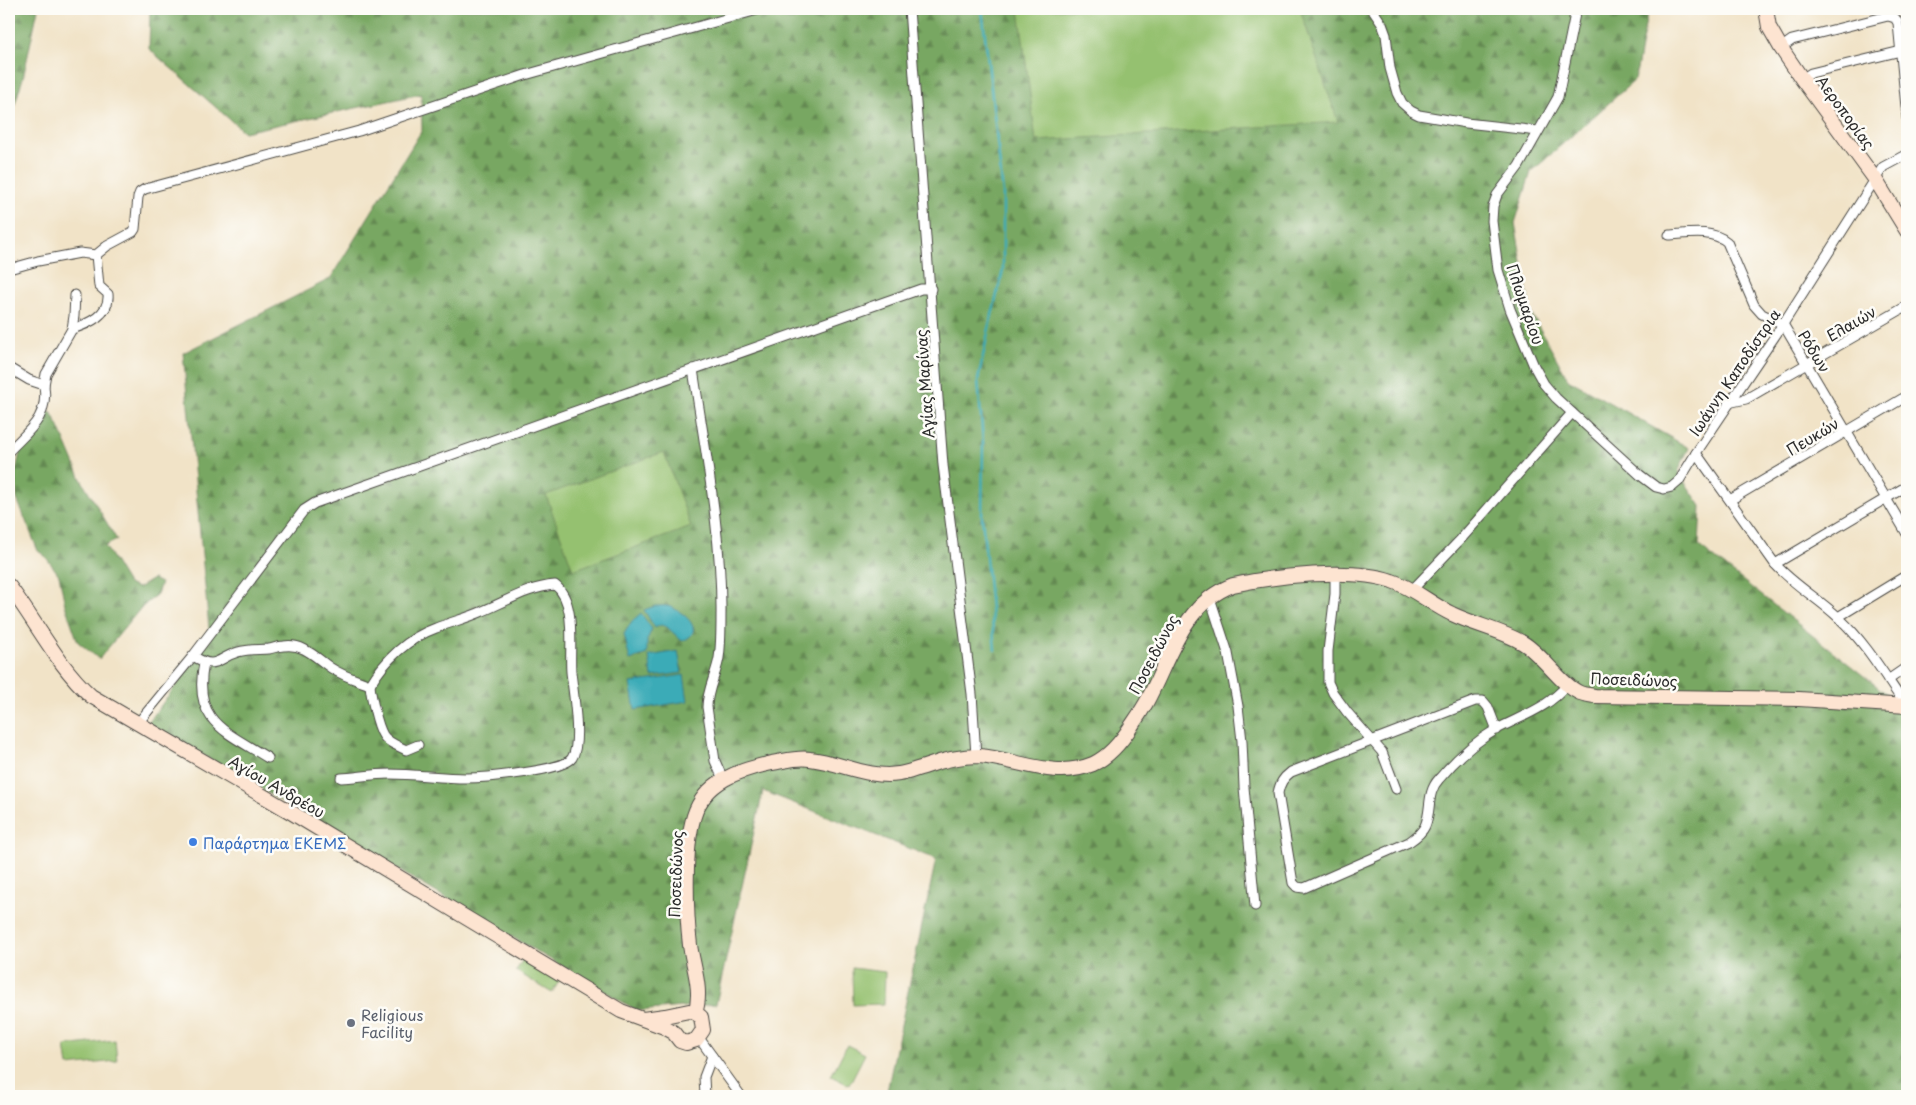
<svg xmlns="http://www.w3.org/2000/svg" width="1916" height="1105" font-family="'Playpen Sans',sans-serif">
  <defs>
    <pattern id="forest-firs" width="22" height="20" patternUnits="userSpaceOnUse" patternTransform="scale(1.25)"><rect width="22" height="20" fill="#78a762"/><path d="M5 1l3.5 6h-7zM16 11l3.5 6h-7z" fill="#638851"/></pattern>
  </defs>
  <rect width="100%" height="100%" fill="#fdfcf7"/>
  <filter id="ink" filterUnits="userSpaceOnUse"><feTurbulence type="fractalNoise" baseFrequency=".02" numOctaves="2"/><feDisplacementMap in="SourceGraphic" scale="10" xChannelSelector="R" yChannelSelector="G"/><feConvolveMatrix kernelMatrix="1 2 1 2 8 2 1 2 1" color-interpolation-filters="sRGB"/></filter>
  <filter id="wash" filterUnits="userSpaceOnUse"><feTurbulence type="fractalNoise" baseFrequency=".0096" numOctaves="4" result="noise"/><feDisplacementMap in="SourceGraphic" scale="20" xChannelSelector="R" yChannelSelector="G"/><feGaussianBlur stdDeviation="1.12" result="paint"/><feColorMatrix in="noise" values="0 0 0 0 0 0 0 0 0 0 0 0 0 0 0 0 0 1.4 0 .05"/><feComposite in="paint" operator="in"/></filter>
  <g filter="url(#wash)">
    <rect width="100%" height="100%" fill="#f1e3c7"/>
    <g fill="url(#forest-firs)" stroke="#526946">
      <polygon points="9,9 38,9 23,78 9,123"/>
      <polygon points="150,9 1648,9 1635,80 1531,172 1515,223 1531,313 1568,379 1689,448 1678,472 1701,506 1699,546 1907,710 1907,1096 886,1096 936,859 763,791 716,1004 638,1011 148,723 210,639 183,353 330,279 422,130 421,94 244,132 149,49"/>
      <polygon points="51,412 59,427 81,479 117,540 105,546 128,584 138,588 153,579 161,583 157,594 140,609 99,659 78,642 65,605 59,575 45,556 38,551 17,499 15,475 21,448 46,413"/>
    </g>
    <g fill="#95c16f" stroke="#60764d">
      <polygon points="1019,9 1300,9 1338,122 1036,141"/>
      <polygon points="664,452 691,527 573,570 546,495"/>
      <polygon points="528,951 564,973 552,993 516,971"/>
      <polygon points="852,968 885,972 884,1004 853,1005"/>
      <polygon points="115,1040 117,1061 68,1066 65,1046"/>
      <polygon points="847,1045 865,1054 849,1085 831,1076"/>
    </g>
    <g fill="#3aabb7" stroke="#326b71">
      <path d="M655,606C660,606 666,605 671,607C685,613 707,632 682,641L667,627L661,625L655,628L644,610Z"/>
      <polygon points="641,613 652,629 647,640 647,654 630,660 624,634 632,621"/>
      <polygon points="678,651 682,673 652,677 649,656"/>
      <polygon points="684,675 688,701 635,710 630,683"/>
    </g>
    <g fill="none" stroke-linecap="round" stroke-linejoin="round">
      <polyline stroke="#3aabb7" stroke-width="2.5" points="982,9 1003,193 1003,270 990,323 978,380 983,442 982,517 995,650"/>
    </g>
  </g>
  <g filter="url(#ink)">
    <g fill="none" stroke-linecap="round" stroke-linejoin="round">
      <g stroke="#494742" stroke-width="11">
        <g id="street">
          <polyline points="909,9 943,465 972,694 976,756"/>
          <polyline points="1372,9 1382,24 1386,35 1390,68 1397,93 1402,103 1411,111 1419,115 1466,123 1538,131"/>
          <polyline points="1576,9 1558,97 1519,166 1497,195 1493,206 1492,221 1498,270 1510,309 1534,366 1544,384 1556,398 1640,475 1656,487 1664,489 1672,487 1679,481 1696,453"/>
          <polyline points="1781,48 1792,40 1888,16 1895,18 1898,23 1907,118"/>
          <polyline points="1802,79 1811,73 1901,51"/>
          <path d="M1669,235C1688,234 1711,229 1727,242L1754,305L1762,314L1783,324L1907,534"/>
          <polyline points="9,269 38,261 80,253 96,255"/>
          <path d="M72,329C88,324 110,315 108,294L99,286L96,255L107,246L133,232L135,229L138,197L140,192L145,189L359,131L525,75L761,9"/>
          <path d="M9,368L29,380L44,385C49,418 29,430 9,451"/>
          <path d="M693,369C705,450 722,535 721,616C721,630 721,645 719,658C716,675 707,690 707,707L715,761L723,779"/>
          <polyline points="44,385 46,374 72,329 74,316 75,295"/>
          <polyline points="1728,403 1746,399 1907,306"/>
          <polyline points="1730,500 1907,396"/>
          <polyline points="1775,564 1907,486"/>
          <polyline points="1335,575 1335,594 1328,651 1328,682 1333,693 1347,712 1382,752 1396,789"/>
          <polyline points="1412,590 1461,539 1572,413"/>
          <polyline points="1210,598 1228,653 1238,706 1242,741 1244,787 1255,906"/>
          <polyline points="1838,617 1907,575"/>
          <path d="M193,656C217,671 217,658 238,652C248,649 259,650 269,649C274,648 279,646 284,646C304,643 316,658 331,668C343,676 357,680 370,685C371,696 377,725 383,735C387,742 398,746 406,750L418,745"/>
          <path d="M204,663C192,722 225,731 268,758"/>
          <polyline points="1888,680 1907,667"/>
          <path d="M1906,706C1885,676 1866,643 1839,618C1818,598 1795,586 1775,564L1696,453L1783,324L1883,167L1907,154"/>
          <polyline points="138,723 193,656 304,510 315,503 921,289 931,289"/>
          <path d="M1497,730L1488,707L1483,701H1475L1291,772C1283,778 1280,783 1278,793L1293,883L1297,887L1304,888L1409,842C1415,838 1422,833 1425,826C1432,810 1426,793 1439,779C1455,760 1476,741 1497,729C1524,715 1548,708 1568,684"/>
          <path d="M341,778C357,777 374,774 390,774C415,774 441,778 466,778C483,778 564,771 572,758C582,743 573,691 571,672C569,646 577,602 555,585C529,587 507,601 483,611C468,618 451,622 436,628C408,638 385,660 370,685"/>
          <polyline points="699,1038 741,1096"/>
          <polyline points="705,1096 704,1077 712,1056"/>
        </g>
      </g>
      <g stroke="#494742" stroke-width="16">
        <g id="secondary">
          <polyline points="1766,9 1769,27 1781,48 1802,79 1875,179 1907,231"/>
          <path d="M9,586C37,623 57,665 91,696L289,811L621,1011L664,1027L673,1032L680,1041L686,1043L696,1040L703,1030L701,1017L694,1012L689,1011L665,1016L643,1019"/>
          <path d="M695,1013C703,991 693,967 690,945C686,912 684,847 694,816C705,781 739,770 772,763C785,761 797,757 810,759C840,762 868,779 899,774C907,773 916,769 924,767C940,761 962,756 979,756C1018,759 1054,780 1093,764C1110,756 1122,741 1132,725C1137,718 1142,710 1146,703C1170,659 1182,604 1233,585C1275,576 1352,567 1392,581C1414,588 1432,605 1452,614C1475,625 1501,630 1523,643C1543,655 1561,685 1580,693C1585,695 1590,695 1595,696L1799,699L1907,706"/>
        </g>
      </g>
      <use href="#street" stroke="#fff" stroke-width="9"/>
      <use href="#secondary" stroke="#fde4d1" stroke-width="14"/>
    </g>
  </g>
  <circle fill="#3f7fe0" stroke="#fdfcf7" stroke-width="2" cx="193" cy="842" r="5"/>
  <circle fill="#6b7280" stroke="#fdfcf7" stroke-width="2" cx="351" cy="1023" r="5"/>
  <g text-anchor="middle" dominant-baseline="central" stroke-width="5" stroke-linejoin="round" paint-order="stroke">
    <g font-size="15" fill="#2b2b2b" stroke="#fdfcf7">
      <text transform="translate(1846 112) rotate(54)">Αεροπορίας</text>
      <text transform="translate(1526 304) rotate(71)">Πλωμαρίου</text>
      <text transform="translate(1851 323) rotate(-30)">Ελαιών</text>
      <text transform="translate(1815 351) rotate(59)">Ρόδων</text>
      <text transform="translate(1734 372) rotate(-56)">Ιωάννη Καποδίστρια</text>
      <text transform="translate(924 384) rotate(-94)">Αγίας Μαρίνας</text>
      <text transform="translate(1812 436) rotate(-31)">Πευκών</text>
      <text transform="translate(1153 654) rotate(-62)">Ποσειδώνος</text>
      <text transform="translate(1634 679) rotate(2)">Ποσειδώνος</text>
      <text transform="translate(277 786) rotate(30)">Αγίου Ανδρέου</text>
      <text transform="translate(675 874) rotate(-88)">Ποσειδώνος</text>
    </g>
    <g font-size="15" fill="#366cbe" stroke="#fdfcf7" text-anchor="start">
      <text x="203" y="842">Παράρτημα ΕΚΕΜΣ</text>
    </g>
    <g font-size="15" fill="#5b616d" stroke="#fdfcf7" text-anchor="start">
      <text x="361" y="1014">Religious<tspan x="361" dy="17">Facility</tspan></text>
    </g>
  </g>
  <rect width="1916" height="1105" fill="none" stroke="#fdfcf7" stroke-width="30"/>
</svg>
